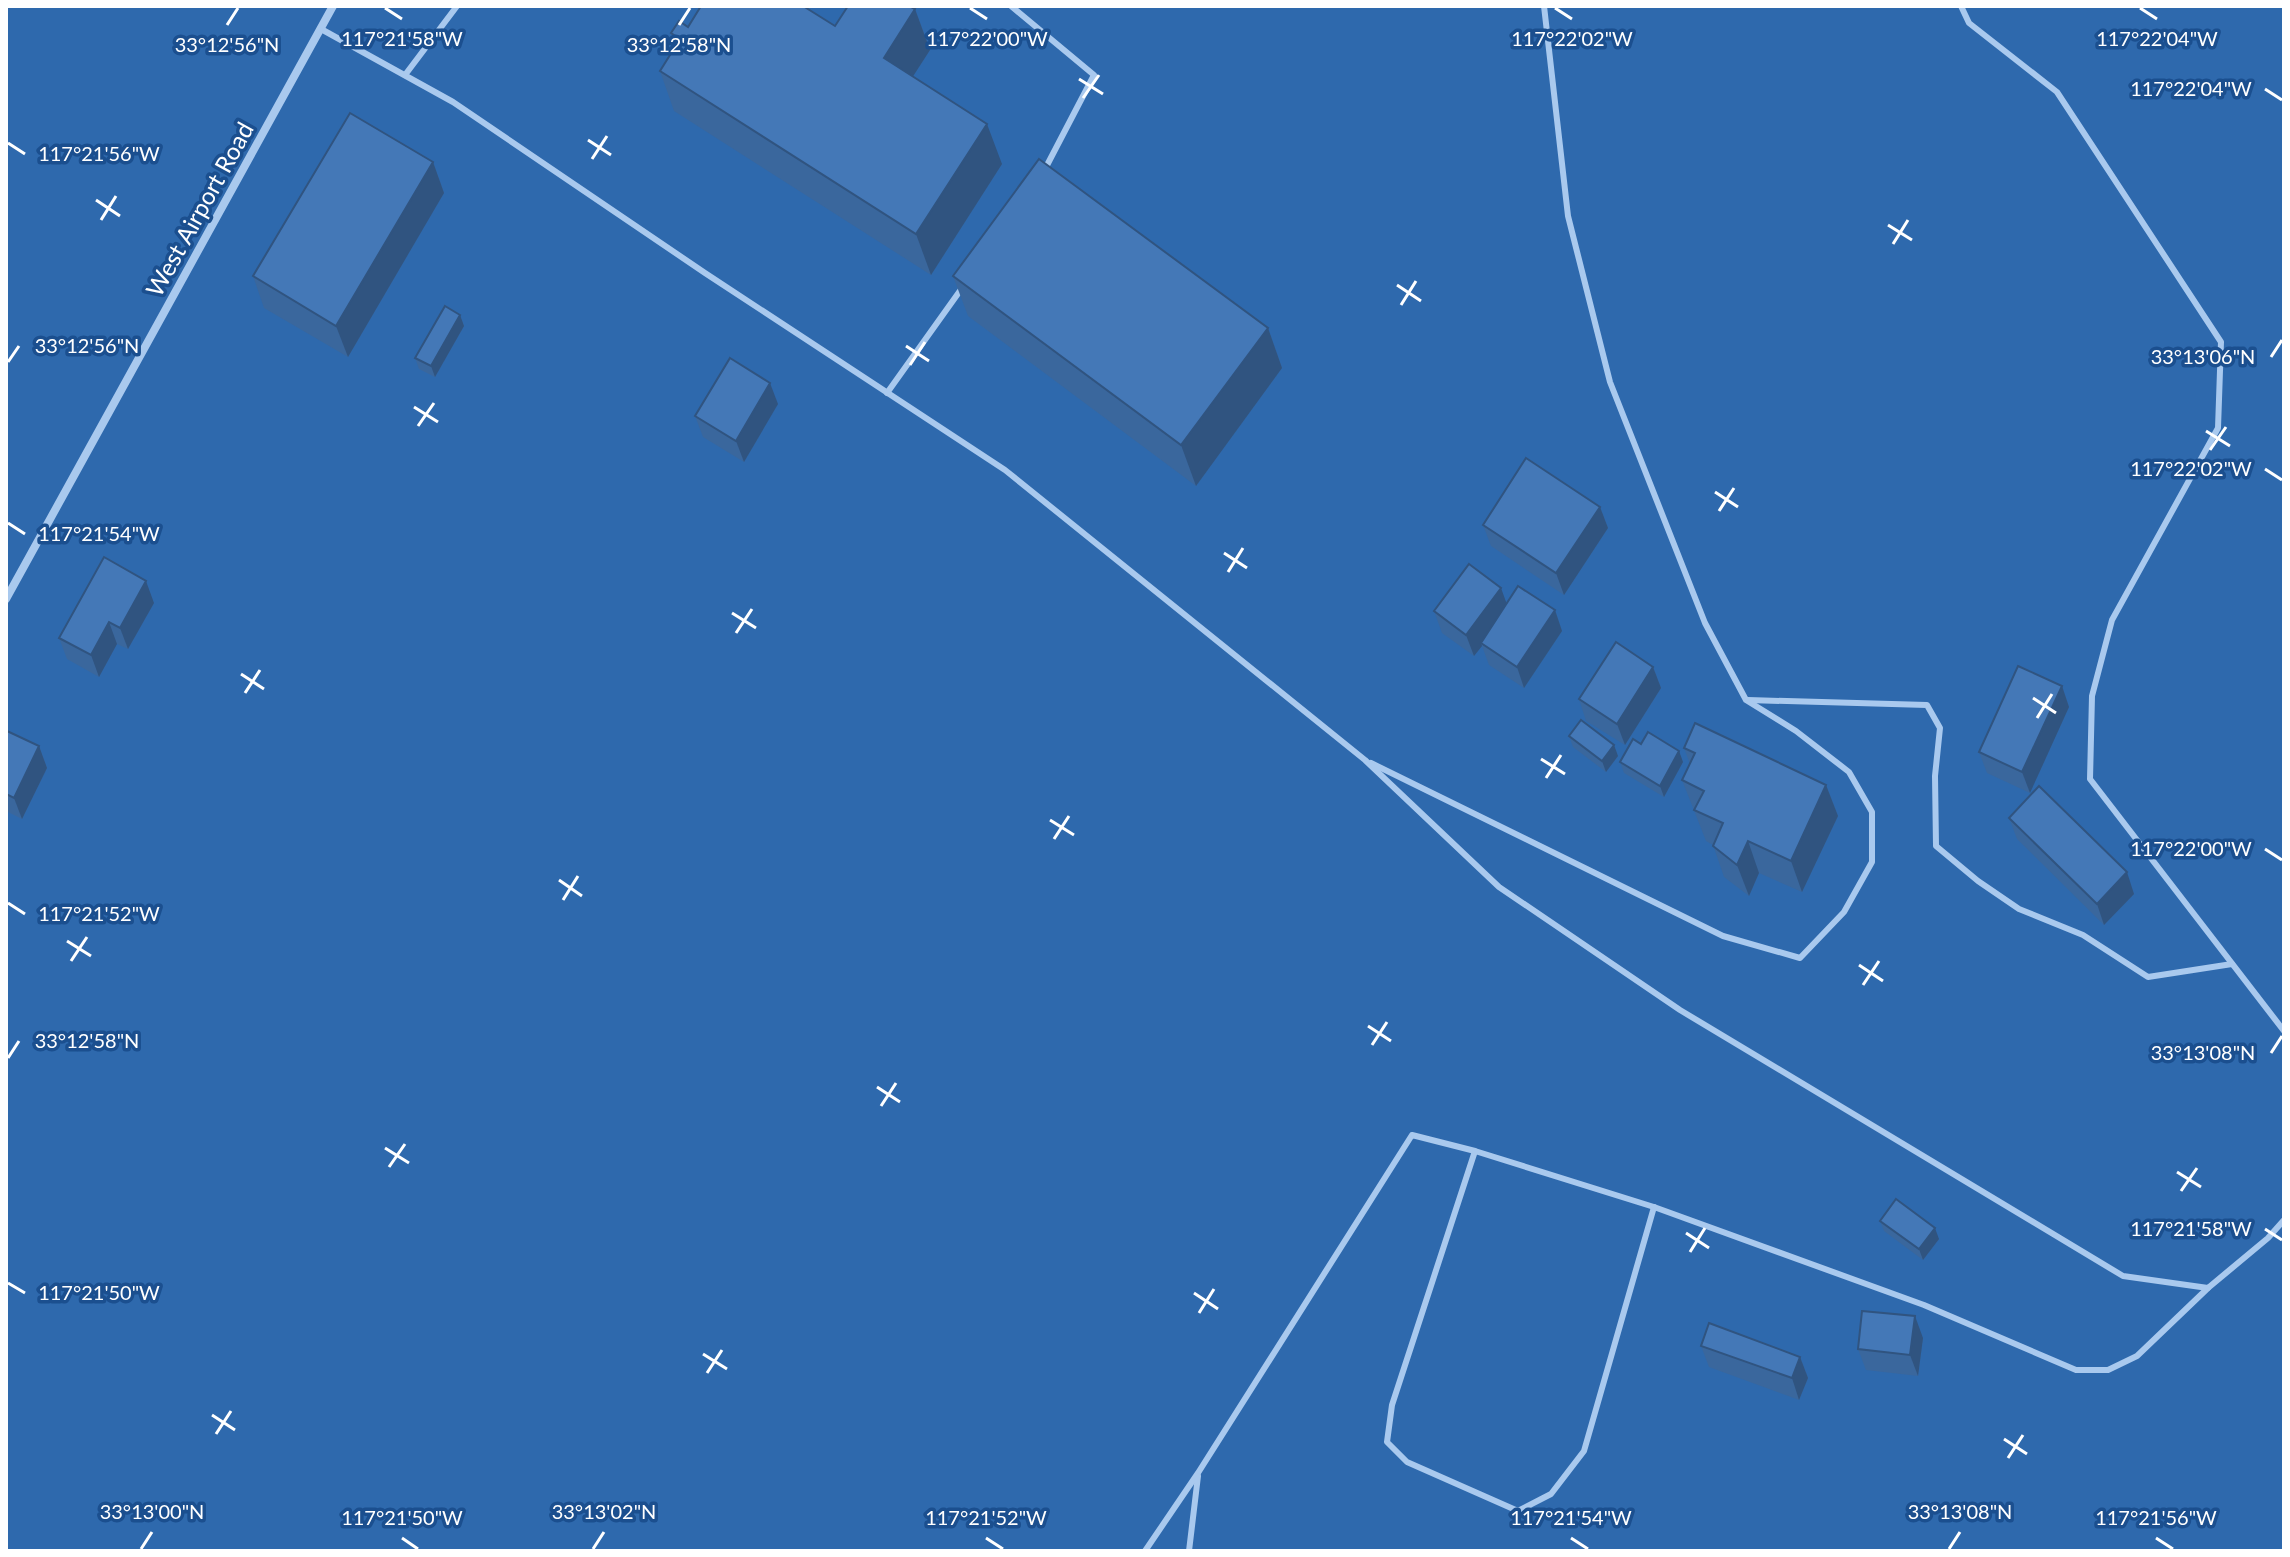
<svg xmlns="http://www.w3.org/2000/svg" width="2290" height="1557" font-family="Lato,sans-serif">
  <rect width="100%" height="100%" fill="#1b4f8f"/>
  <rect fill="#2e69ad" x="6" y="6" width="2278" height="1545"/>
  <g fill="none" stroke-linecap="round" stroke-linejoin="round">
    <g stroke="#a9c9ee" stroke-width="6">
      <polyline points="1011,6 1094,75 1044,171"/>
      <polyline points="1961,6 1969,23 2057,92 2221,342 2218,428 2112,620 2092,696 2090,779 2284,1031"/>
      <polyline points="321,29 453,102 705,273 1005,470 1365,760 1499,887 1680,1010 2123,1276 2208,1288 2268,1238 2284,1220"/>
      <polyline points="405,75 457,6"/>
      <polyline points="887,393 962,288"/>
      <polyline points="1748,700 1927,705 1940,728 1935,776 1936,846 1978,881 2019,909 2083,935 2148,977 2232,964"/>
      <polyline points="1371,763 1723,936 1800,958 1844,912 1872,862 1872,812 1849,772 1796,731 1746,700 1705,623 1610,382 1568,216 1544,6"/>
      <polyline points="1475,1151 1392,1405 1387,1442 1407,1462 1518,1511 1551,1494 1584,1451 1654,1207"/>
      <polyline points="1145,1551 1198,1473 1412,1135 1475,1151 1654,1207 1924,1305 2076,1370 2108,1370 2137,1356 2208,1288"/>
      <polyline points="1189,1551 1198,1476"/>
    </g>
    <polyline stroke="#a9c9ee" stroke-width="8" points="6,599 333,6"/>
  </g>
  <g fill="#3a679d">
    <polygon points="915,9 930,50 913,76 1002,164 931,275 674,111 660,71 675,46 671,33 688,27 835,26"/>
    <polygon points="433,162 444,193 348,357 264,308 253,276"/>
    <polygon points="953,276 1268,328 1282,368 1196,486 968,316"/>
    <polygon points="460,315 464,326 435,377 419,369 415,358"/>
    <polygon points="778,404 744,462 703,437 695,416"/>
    <polygon points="1600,507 1608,528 1564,595 1491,546 1483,525"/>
    <polygon points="154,603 128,649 117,644 99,677 67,659 59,638"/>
    <polygon points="1506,604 1555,610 1562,631 1524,688 1489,665 1482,646 1474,656 1442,633 1434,611"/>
    <polygon points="1653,667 1661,688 1625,745 1586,721 1579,699"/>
    <polygon points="2062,686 2069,707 2030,793 1987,773 1979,752"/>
    <polygon points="6,734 39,746 47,768 22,819 6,811"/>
    <polygon points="1569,736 1614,745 1618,756 1606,772 1573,747"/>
    <polygon points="1641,744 1679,751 1683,762 1664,797 1624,773 1620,762"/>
    <polygon points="1684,748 1826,785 1838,816 1802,892 1759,873 1749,896 1724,877 1713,845 1706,841 1682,780 1690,764"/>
    <polygon points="2009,818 2134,894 2104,925 2017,839"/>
    <polygon points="1880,1221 1939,1239 1923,1260 1884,1231"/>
    <polygon points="1923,1338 1918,1376 1866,1370 1858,1349"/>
    <polygon points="1701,1346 1800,1357 1808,1378 1799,1400 1709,1367"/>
  </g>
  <g fill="#305480">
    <polygon points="915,9 930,50 899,98 884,58"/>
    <polygon points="987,124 1002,164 931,275 916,234"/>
    <polygon points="433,162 444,193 348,357 336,326"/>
    <polygon points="460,315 464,326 435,377 431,366"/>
    <polygon points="1268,328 1282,368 1196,486 1181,445"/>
    <polygon points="770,383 778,404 744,462 736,441"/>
    <polygon points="1600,507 1608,528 1564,595 1556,573"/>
    <polygon points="146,581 154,603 128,649 120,628"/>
    <polygon points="1501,588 1509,610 1481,643 1482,646 1474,656 1466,635"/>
    <polygon points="1555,610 1562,631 1524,688 1517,667"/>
    <polygon points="109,622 117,644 99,677 91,655"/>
    <polygon points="1653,667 1661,688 1625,745 1617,724"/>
    <polygon points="2062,686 2069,707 2030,793 2022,772"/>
    <polygon points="1614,745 1618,756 1606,772 1602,761"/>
    <polygon points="39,746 47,768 22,819 14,798"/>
    <polygon points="1679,751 1683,762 1664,797 1660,786"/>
    <polygon points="1826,785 1838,816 1802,892 1791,861"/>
    <polygon points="1748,841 1759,873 1749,896 1737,865"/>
    <polygon points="2127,872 2134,894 2104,925 2097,904"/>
    <polygon points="1935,1228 1939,1239 1923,1260 1919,1249"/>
    <polygon points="1915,1316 1923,1338 1918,1376 1910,1355"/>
    <polygon points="1800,1357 1808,1378 1799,1400 1792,1378"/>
  </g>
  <g fill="#4478b7" stroke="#305480" stroke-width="2">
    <polygon points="701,6 803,6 835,26 848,6 909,6 915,9 884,58 987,124 916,234 660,71 680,39 671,33 679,21 688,27"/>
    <polygon points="350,113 433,162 336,326 253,276"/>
    <polygon points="1039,159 1268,328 1181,445 953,276"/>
    <polygon points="445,306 460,315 431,366 415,358"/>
    <polygon points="730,358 770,383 736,441 695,416"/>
    <polygon points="1526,458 1600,507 1556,573 1483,525"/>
    <polygon points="104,557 146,581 120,628 109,622 91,655 59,638"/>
    <polygon points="1469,564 1501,588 1466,635 1434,611"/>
    <polygon points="1518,586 1555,610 1517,667 1481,643"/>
    <polygon points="1616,642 1653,667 1617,724 1579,699"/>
    <polygon points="2018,666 2062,686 2022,772 1979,752"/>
    <polygon points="1581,720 1614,745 1602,761 1569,736"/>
    <polygon points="1695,723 1826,785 1791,861 1748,841 1737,865 1713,846 1723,823 1694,810 1704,791 1682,780 1695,753 1684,748"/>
    <polygon points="7,731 39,746 14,798 6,794 6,734"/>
    <polygon points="1648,732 1679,751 1660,786 1620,762 1633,739 1641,744"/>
    <polygon points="2039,786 2127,872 2097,904 2009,818"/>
    <polygon points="1896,1199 1935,1228 1919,1249 1880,1221"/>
    <polygon points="1862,1311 1915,1316 1910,1355 1858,1349"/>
    <polygon points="1709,1323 1800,1357 1792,1378 1701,1346"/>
  </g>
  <path fill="none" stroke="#fff" stroke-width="3" d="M385,8L402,19M970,8L987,19M1555,8L1572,19M2140,8L2157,19M227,25L238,8M679,25L690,8M1079,79L1103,94M2265,89L2282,100M1083,98L1099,75M588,140L611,155M8,143L25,154M592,159L607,136M96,200L120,216M101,220L116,196M1888,225L1912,240M1893,244L1908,220M1397,285L1421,301M1401,305L1416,281M906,346L929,361M2271,357L2282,340M8,362L19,346M910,365L925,342M414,407L438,422M418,426L434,403M2206,431L2230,446M2210,450L2226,427M2265,469L2282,480M1715,492L1738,507M1719,511L1734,488M8,523L25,534M1224,553L1247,568M1228,572L1243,548M732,613L756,628M736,633L752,609M241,674L264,689M245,693L260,670M2033,698L2056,713M2037,718L2052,694M1541,759L1565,774M1546,778L1561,755M1050,820L1074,835M1054,839L1069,816M2265,849L2282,860M559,880L582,896M563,900L578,876M8,903L25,914M67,941L91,956M71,961L87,937M1859,965L1883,981M1863,985L1879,961M1368,1026L1391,1041M1372,1045L1387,1022M2271,1053L2282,1036M8,1058L19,1041M877,1087L900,1102M881,1106L896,1083M385,1148L409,1163M389,1167L405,1144M2177,1172L2201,1187M2181,1191L2197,1168M2265,1229L2282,1240M1686,1233L1709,1248M1690,1252L1705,1228M8,1283L25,1293M1194,1293L1218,1309M1199,1313L1214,1289M703,1354L727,1369M707,1373L722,1350M212,1415L235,1430M216,1434L231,1411M2004,1439L2027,1454M2008,1458L2023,1435M402,1538L418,1549M986,1538L1003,1549M1571,1538L1588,1549M2156,1538L2173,1549M141,1549L152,1532M593,1549L604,1532M1949,1549L1960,1532"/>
  <g text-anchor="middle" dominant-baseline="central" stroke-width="7" stroke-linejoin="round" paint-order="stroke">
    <g font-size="24" fill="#fff" stroke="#1b4f8f">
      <text transform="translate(199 209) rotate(-61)">West Airport Road</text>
    </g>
  </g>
  <g font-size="20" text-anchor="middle" fill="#fff" stroke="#1b4f8f" stroke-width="7" stroke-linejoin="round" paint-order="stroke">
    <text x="402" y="46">117°21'58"W</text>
    <text x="1572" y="46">117°22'02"W</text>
    <text x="987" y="46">117°22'00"W</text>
    <text x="2157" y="46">117°22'04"W</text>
    <text x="227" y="52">33°12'56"N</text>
    <text x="679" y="52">33°12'58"N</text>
    <text x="2191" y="96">117°22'04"W</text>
    <text x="99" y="161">117°21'56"W</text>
    <text x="87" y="353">33°12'56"N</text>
    <text x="2203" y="364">33°13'06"N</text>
    <text x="2191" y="476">117°22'02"W</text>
    <text x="99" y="541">117°21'54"W</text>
    <text x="2191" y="856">117°22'00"W</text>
    <text x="99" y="921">117°21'52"W</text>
    <text x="87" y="1048">33°12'58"N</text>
    <text x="2203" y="1060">33°13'08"N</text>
    <text x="2191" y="1236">117°21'58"W</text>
    <text x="99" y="1300">117°21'50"W</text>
    <text x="152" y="1519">33°13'00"N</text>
    <text x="604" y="1519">33°13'02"N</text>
    <text x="1960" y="1519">33°13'08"N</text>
    <text x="402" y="1525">117°21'50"W</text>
    <text x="986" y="1525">117°21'52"W</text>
    <text x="1571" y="1525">117°21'54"W</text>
    <text x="2156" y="1525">117°21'56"W</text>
  </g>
  <rect width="2290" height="1557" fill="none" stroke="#ffffff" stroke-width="16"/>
</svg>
